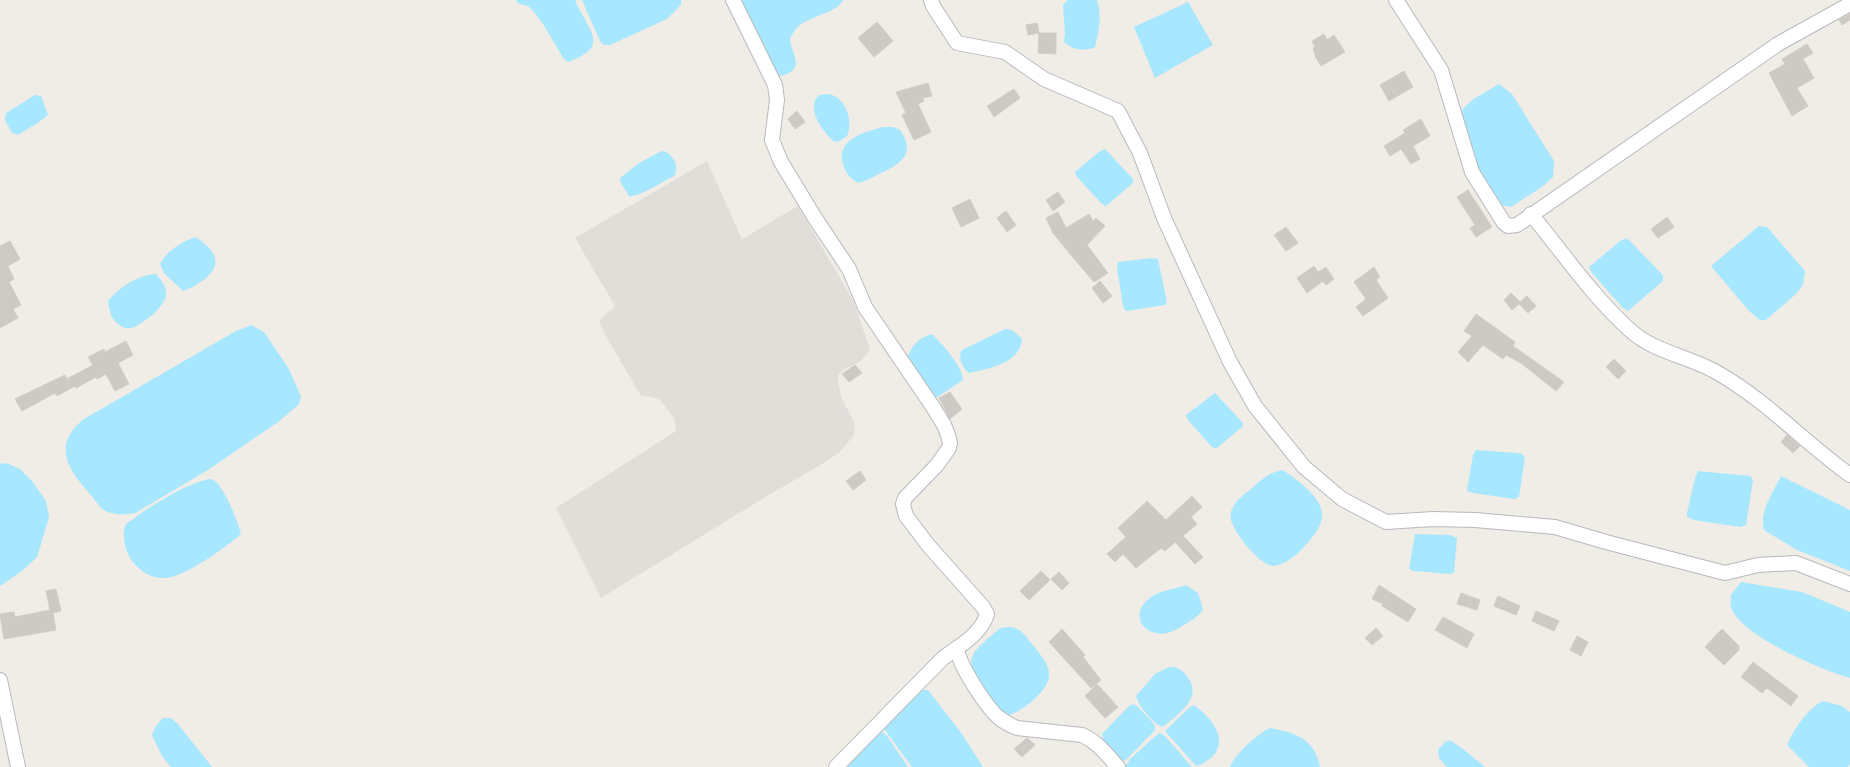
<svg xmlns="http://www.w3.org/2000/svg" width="1850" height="767" font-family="Ubuntu,sans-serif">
  <rect width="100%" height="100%" fill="#f0ece6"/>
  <polygon fill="#e1deda" points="707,161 742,239 798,206 855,304 870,350 861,361 843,370 838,376 838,381 841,397 855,424 854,435 840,452 824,463 767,496 601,598 556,508 676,431 674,418 660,400 652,397 641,396 607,338 599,321 615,306 575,238"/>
  <g fill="#a7e7ff">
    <path d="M516,0H575C587,30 613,46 568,62L564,59L543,24L534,12L528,6L519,4Z"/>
    <polygon points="582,0 681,0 681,5 667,19 610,45 604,45 600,41"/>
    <path d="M742,0H843V1C829,19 799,14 790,39C791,52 803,65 789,73C785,75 782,76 777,76L743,7Z"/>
    <path d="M1068,0H1097C1102,15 1099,32 1095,47C1085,52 1072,50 1064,42L1065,33L1063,5Z"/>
    <polygon points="1188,2 1213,45 1155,78 1134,27"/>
    <polygon points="1499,84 1512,94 1554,161 1553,177 1542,187 1511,207 1501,205 1478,170 1467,135 1462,110 1472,100"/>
    <path d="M828,94C845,96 854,121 847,136L838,142L833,141C823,131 805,109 819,95Z"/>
    <polygon points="35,95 41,96 48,115 39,122 18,135 12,133 5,120 6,113"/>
    <path d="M883,127H893L900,130C916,154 902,163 881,173C873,177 866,181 858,183C849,177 846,174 843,164C836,139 864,132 883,127Z"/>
    <polygon points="1105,149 1133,179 1133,183 1106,206 1102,204 1077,177 1075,172 1099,152"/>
    <path d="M662,151C672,152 681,168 674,176C664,181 637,198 629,196L621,183L620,178L639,163Z"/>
    <polygon points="1759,226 1767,227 1805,271 1803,285 1796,294 1766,320 1760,320 1749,311 1711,266"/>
    <path d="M195,237C201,240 205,244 210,249C227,269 200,284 183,291L164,273L160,264C167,251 181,242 195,237Z"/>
    <polygon points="1627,238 1660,272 1663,276 1663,281 1628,311 1623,308 1592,273 1589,267 1620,241"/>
    <polygon points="1152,258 1158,259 1167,302 1165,305 1126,311 1123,306 1117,268 1118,262"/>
    <path d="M156,274C161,280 166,286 166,293C168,305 142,325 131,328C126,330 118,325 115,321C110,316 109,307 108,301C120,287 137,275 156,274Z"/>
    <path d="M251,325L264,332L289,369L301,397L299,404L278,422L208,470L135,513C126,515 117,515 108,512C100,509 96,501 91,495C68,470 51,445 84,419L236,331Z"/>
    <path d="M1005,329C1013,328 1017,334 1022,339C1021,363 987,369 969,373C963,368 957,358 962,350Z"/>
    <path d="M932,334C941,343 963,367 963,380L936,398L931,394L907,359C911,346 918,338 932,334Z"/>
    <polygon points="1215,393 1243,423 1243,426 1216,449 1212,447 1188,420 1186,415"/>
    <polygon points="1476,450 1517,453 1522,454 1525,457 1519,497 1514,499 1473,493 1467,491 1473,455"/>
    <polygon points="6,463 20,469 32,481 46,501 49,517 37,557 22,571 0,586 0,464"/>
    <path d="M1283,470C1297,480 1325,499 1322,518C1320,530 1310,540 1303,548C1297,555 1284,565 1274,566C1261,567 1232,531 1231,519C1230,516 1231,510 1233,507C1236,500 1246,493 1252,488C1262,479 1270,472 1283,470Z"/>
    <polygon points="1698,471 1750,476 1753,480 1746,525 1740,527 1694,520 1687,517 1687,513 1695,478"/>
    <path d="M1781,476L1850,510V571L1797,550L1764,530C1759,511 1773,493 1781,476Z"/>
    <path d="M211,479C223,482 238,522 241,534C226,547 184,578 164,578C149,579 136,568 129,556C124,547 122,533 126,524C146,509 187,482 211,479Z"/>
    <polygon points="1415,534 1450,535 1457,538 1454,573 1449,574 1414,571 1409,569"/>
    <path d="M1741,582L1802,592L1850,612V678C1820,669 1746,638 1732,610C1730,606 1731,599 1731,595Z"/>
    <path d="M1186,585L1198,593L1203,609C1198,617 1192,620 1184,625C1176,630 1166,636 1156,633C1135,628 1135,608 1151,597C1161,590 1175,589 1186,585Z"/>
    <path d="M1009,627C1021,628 1025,635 1032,644C1038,652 1048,662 1049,673C1051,689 1023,711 1009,715L995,706L972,669L971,660L975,651L986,640L1000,628Z"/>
    <path d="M1169,667C1177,667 1182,669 1187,676C1204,698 1178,714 1163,727C1154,725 1138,705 1136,696L1155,674Z"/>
    <polygon points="919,690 928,690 962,734 983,767 912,767 882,726"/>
    <path d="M1823,701L1842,706L1850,712V764L1848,767H1809L1787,745C1794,729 1807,709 1823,701Z"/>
    <polygon points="1133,704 1137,706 1154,724 1155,730 1127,759 1122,761 1104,744 1102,734 1128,707"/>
    <path d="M1194,705C1210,717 1230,739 1212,757C1206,761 1203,765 1196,766L1165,731L1190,707Z"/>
    <polygon points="163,718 171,718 178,724 212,767 171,767 162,756 152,735 156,726"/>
    <path d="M1270,728C1296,733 1314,738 1320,767H1230C1235,754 1257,734 1270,728Z"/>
    <polygon points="881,731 887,736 908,767 845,767"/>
    <polygon points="1159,733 1164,735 1192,767 1126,767 1126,765 1131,758"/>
    <polygon points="1450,740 1463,749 1485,767 1447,767 1439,758 1438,750 1445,742"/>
  </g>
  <g fill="#cdc9c5" stroke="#d5cdc3">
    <polygon points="1850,14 1850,20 1842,25 1839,20"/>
    <polygon points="877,22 893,41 874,57 858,38"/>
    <polygon points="1037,23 1039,33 1028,35 1026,25"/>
    <polygon points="1039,33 1056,33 1056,54 1038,53"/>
    <polygon points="1324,34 1327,40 1334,35 1345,52 1321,66 1316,58 1313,48 1315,47 1312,41"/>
    <polygon points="1807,44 1813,53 1803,59 1814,78 1797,88 1808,106 1792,116 1769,73 1785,64 1782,59"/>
    <polygon points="1404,71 1413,87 1389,101 1380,85"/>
    <polygon points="928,83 932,96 923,98 924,101 918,104 931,132 914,140 902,115 906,113 896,92"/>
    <polygon points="1014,89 1020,98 994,117 987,106"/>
    <polygon points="797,111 805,122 795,129 788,119"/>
    <polygon points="1421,119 1430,136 1413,146 1420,159 1411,164 1401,149 1390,156 1384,146 1405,133 1403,130"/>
    <polygon points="1468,190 1492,227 1476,237 1470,228 1475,225 1457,197"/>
    <polygon points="1058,192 1065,202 1053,211 1046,200"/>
    <polygon points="970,199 979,218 961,227 952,208"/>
    <polygon points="1006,211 1016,225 1007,232 997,218"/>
    <polygon points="1058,212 1066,228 1089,214 1093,221 1096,218 1105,226 1087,245 1108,273 1094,282 1075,260 1053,233 1046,218"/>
    <polygon points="1667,217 1674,227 1658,238 1651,229"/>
    <polygon points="1286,227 1298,243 1286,251 1274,235"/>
    <polygon points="10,241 20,259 8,266 14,279 9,282 21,305 13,309 18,318 0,328 0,246"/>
    <polygon points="1314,266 1318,272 1326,267 1334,279 1326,285 1323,281 1307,293 1297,278"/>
    <polygon points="1374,267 1380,277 1376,280 1388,298 1363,316 1356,307 1366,299 1354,282"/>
    <polygon points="1100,281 1112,296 1103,303 1092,288"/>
    <polygon points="1511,293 1520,302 1527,296 1536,306 1528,313 1519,304 1512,310 1504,300"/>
    <polygon points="1476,314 1515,342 1513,346 1564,382 1556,391 1521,363 1506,355 1503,359 1483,345 1468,362 1458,352 1472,336 1464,331"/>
    <polygon points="126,341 133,355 118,363 129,384 115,391 106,374 97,379 96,377 76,388 75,386 57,396 55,393 22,411 15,399 65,375 67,379 93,365 88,357 104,349 105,352"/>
    <polygon points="1614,359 1626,371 1618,379 1606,367"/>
    <polygon points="855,365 862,373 849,382 842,374"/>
    <polygon points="950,392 962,409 950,419 939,398"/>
    <polygon points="1787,435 1800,446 1793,453 1781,442"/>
    <polygon points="860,471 866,480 853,490 846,481"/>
    <polygon points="1192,496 1202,507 1191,517 1197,524 1183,536 1203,557 1195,564 1175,542 1165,551 1161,548 1136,568 1123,554 1115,562 1107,554 1126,537 1118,528 1147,501 1166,520"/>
    <polygon points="1041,571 1050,580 1029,600 1020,591"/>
    <polygon points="1059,572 1069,583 1062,590 1051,579"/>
    <polygon points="1379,585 1416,609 1408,622 1382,606 1383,604 1372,599"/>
    <polygon points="56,589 61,611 53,613 56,630 4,639 0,614 14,612 15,617 50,610 46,591"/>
    <polygon points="1461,593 1480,600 1477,610 1457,604"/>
    <polygon points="1498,596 1520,606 1516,615 1494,606"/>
    <polygon points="1536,611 1559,621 1554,631 1532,621"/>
    <polygon points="1443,617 1474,634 1467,648 1435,630"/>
    <polygon points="1376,628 1383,636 1372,645 1365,638"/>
    <polygon points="1062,629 1085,655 1083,657 1101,680 1091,688 1049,642"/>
    <polygon points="1722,629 1739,646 1739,650 1724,665 1705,647"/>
    <polygon points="1577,636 1588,642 1581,656 1570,650"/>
    <polygon points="1753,662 1798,696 1791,706 1767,688 1762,693 1741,677"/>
    <polygon points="1097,684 1118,707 1105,718 1085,696"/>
    <polygon points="1027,738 1035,745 1022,757 1014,749"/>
  </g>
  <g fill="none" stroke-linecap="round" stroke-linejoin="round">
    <g stroke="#b6b9bd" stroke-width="16">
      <g id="minor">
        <path d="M733,0L775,85L777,100L772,140L781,162L815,218L849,269L865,307L933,407L944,425L948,435L950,443L949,448L937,465L905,498L903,504L906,516L928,545L983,607L987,614C983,629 969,640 957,648C958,664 986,706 998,717C1004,722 1010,725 1017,728L1082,735C1098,742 1107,755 1118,767"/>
        <polyline points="931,0 933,6 957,43 1005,52 1044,79 1118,111 1140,153 1164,218 1230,362 1255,406 1304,467 1342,499 1386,522 1433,519 1475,520 1555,527 1606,542 1725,573 1758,565 1796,563 1850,584"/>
        <polyline points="1396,0 1441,70 1472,172 1504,223 1508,226 1517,225 1778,44 1850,4"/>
        <path d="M1531,214C1563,253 1593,297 1631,331C1654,352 1691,357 1718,373C1767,401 1805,443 1850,475"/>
        <polyline points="0,680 18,767"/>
        <polyline points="836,767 943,658 957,648"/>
      </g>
    </g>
    <use href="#minor" stroke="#fff" stroke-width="14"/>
  </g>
</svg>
